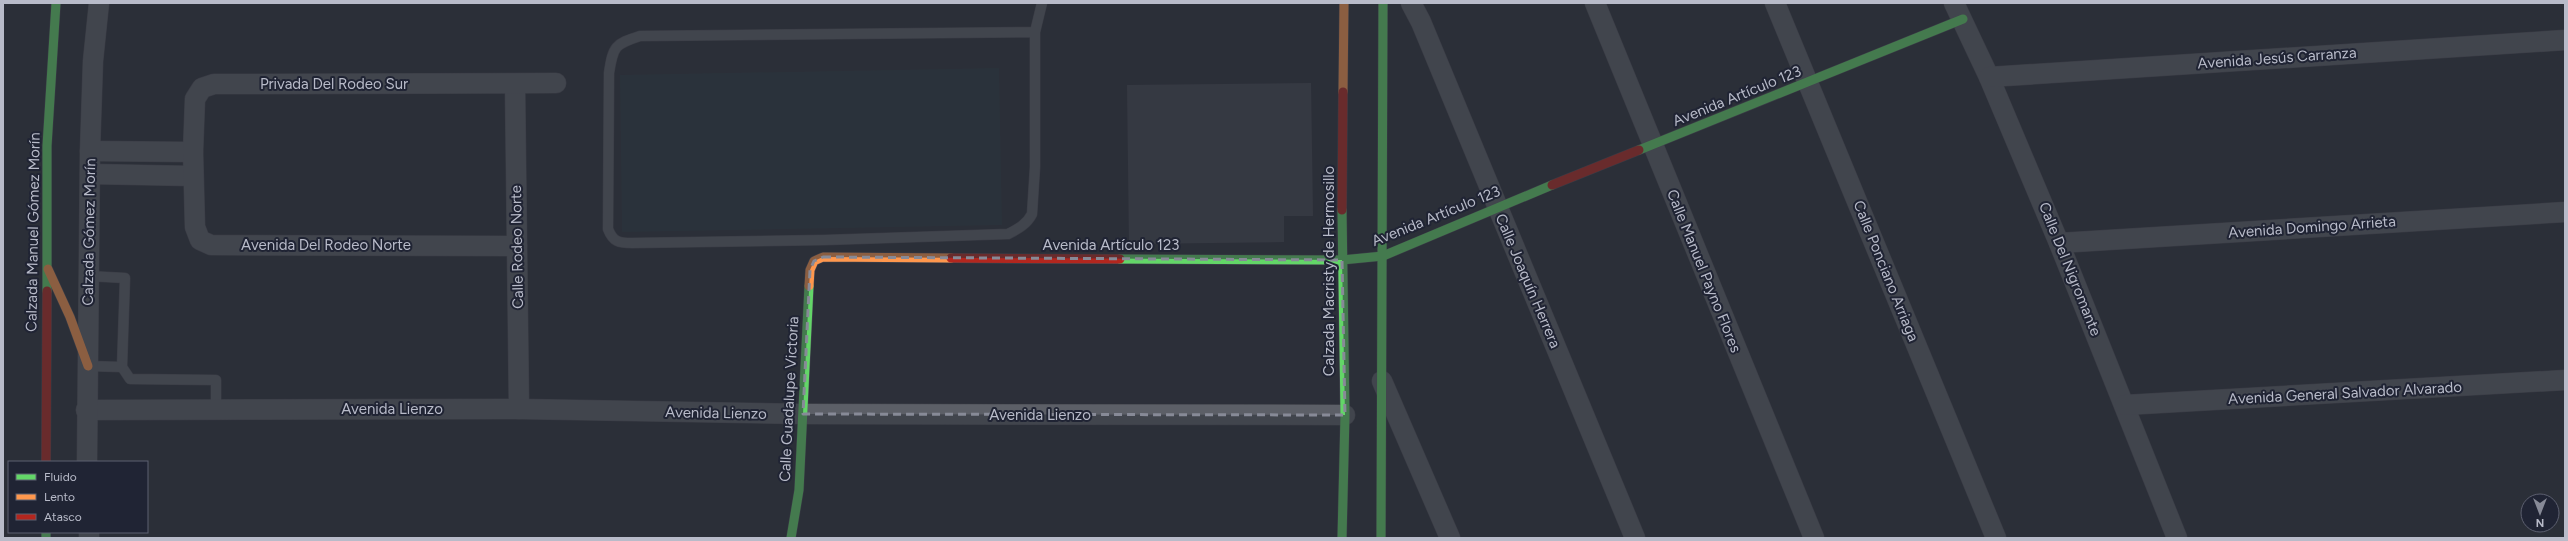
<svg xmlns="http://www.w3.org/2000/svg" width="2568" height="541" font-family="Figtree,sans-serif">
  <rect width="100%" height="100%" fill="#2c2f39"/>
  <polygon fill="#29373e" points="999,68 1002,225 622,232 620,75"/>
  <polygon fill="#42454e" points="1311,83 1313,216 1284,216 1284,242 1129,244 1127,85"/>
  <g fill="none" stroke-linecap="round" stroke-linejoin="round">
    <g stroke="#4a4c53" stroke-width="11">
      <g id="lane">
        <path d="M1035,32L640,36C615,44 613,46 609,73L608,229C613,242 619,243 632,243L825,240L1008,234C1018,229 1027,224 1032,214L1035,167V32L1042,3"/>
        <polyline points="88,276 125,278 122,367 130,379 216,380 216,410"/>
        <polyline points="88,366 122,367"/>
      </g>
    </g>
    <g stroke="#4a4c53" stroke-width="21">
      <g id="street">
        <polyline points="1411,3 1421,22 1635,538"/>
        <polyline points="1595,3 1814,538"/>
        <polyline points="1775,3 1996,538"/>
        <polyline points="1954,3 1989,77 2059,243 2177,538"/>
        <polyline points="1989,77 2565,40"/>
        <polyline points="515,84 519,409"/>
        <polyline points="90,151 193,152"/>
        <polyline points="90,174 193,176"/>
        <polyline points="2059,243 2565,212"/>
        <polyline points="517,246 211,245 200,240 195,227 193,152 195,99 202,88 214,84 556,83"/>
        <polyline points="1382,381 1450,538"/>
        <polyline points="2125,405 2565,380"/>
        <polyline points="86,410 519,409 803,414 1345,415"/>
        <polyline points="87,462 90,151 93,61 99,3"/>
        <polyline points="89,532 89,538"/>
      </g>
    </g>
    <g stroke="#4a4c56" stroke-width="10">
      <g id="fast">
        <polyline points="1639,150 1963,19"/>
        <polyline points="1120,259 1342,260 1383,256 1552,185"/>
        <polyline points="47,291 47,146 56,3"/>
        <polyline points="46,532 46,538"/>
        <polyline points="791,538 799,490 809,286"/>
        <polyline points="1342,538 1345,415 1342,210"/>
        <polyline points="1381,538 1383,3"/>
      </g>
    </g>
    <g stroke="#4a4c56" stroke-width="10">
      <g id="slow">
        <polyline points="1343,92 1344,3"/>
        <polyline points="48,269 70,317 88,366"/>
        <polyline points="809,286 810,270 814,261 823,257 951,258"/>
      </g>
    </g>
    <g stroke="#4a4c56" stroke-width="10">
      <g id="jam">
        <polyline points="1552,185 1639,150"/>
        <polyline points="1342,210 1343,92"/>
        <polyline points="951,258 1120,259"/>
        <polyline points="46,462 47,291"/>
      </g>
    </g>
    <use href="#lane" stroke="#5c5f67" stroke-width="10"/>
    <use href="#street" stroke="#5c5f67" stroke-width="20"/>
    <use href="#fast" stroke="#63d668" stroke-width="9"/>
    <use href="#slow" stroke="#ff974d" stroke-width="9"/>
    <use href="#jam" stroke="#b3261e" stroke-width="9"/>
  </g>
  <path d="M0 0H2568V541H0ZM823,257L1342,260L1345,415L803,414L810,270L814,261Z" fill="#2c2f39" fill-opacity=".55" fill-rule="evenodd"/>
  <path fill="none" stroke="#878a97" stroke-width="3" stroke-dasharray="8 5" stroke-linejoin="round" d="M823,257L1342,260L1345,415L803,414L810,270L814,261Z"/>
  <g text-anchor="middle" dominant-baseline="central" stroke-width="4" stroke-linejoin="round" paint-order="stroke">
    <g font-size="15" fill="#b8bbc9" stroke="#202434">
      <text transform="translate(2277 58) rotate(-4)">Avenida Jesús Carranza</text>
      <text x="334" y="84">Privada Del Rodeo Sur</text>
      <text transform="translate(1737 96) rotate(-22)">Avenida Artículo 123</text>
      <text transform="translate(1436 216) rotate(-22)">Avenida Artículo 123</text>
      <text transform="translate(2312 227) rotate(-4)">Avenida Domingo Arrieta</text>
      <text transform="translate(33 232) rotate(-89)">Calzada Manuel Gómez Morín</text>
      <text transform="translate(89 232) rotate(-89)">Calzada Gómez Morín</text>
      <text x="326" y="245">Avenida Del Rodeo Norte</text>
      <text x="1111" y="245">Avenida Artículo 123</text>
      <text transform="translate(517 247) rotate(-91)">Calle Rodeo Norte</text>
      <text transform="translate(2070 269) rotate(68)">Calle Del Nigromante</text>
      <text transform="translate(1329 271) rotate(-90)">Calzada Macristy de Hermosillo</text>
      <text transform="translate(1704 271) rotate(68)">Calle Manuel Payno Flores</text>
      <text transform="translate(1886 271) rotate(68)">Calle Ponciano Arriaga</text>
      <text transform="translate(1528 281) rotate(67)">Calle Joaquín Herrera</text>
      <text transform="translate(2345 393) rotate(-3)">Avenida General Salvador Alvarado</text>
      <text transform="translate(789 399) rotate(-87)">Calle Guadalupe Victoria</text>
      <text x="392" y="409">Avenida Lienzo</text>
      <text transform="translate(716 413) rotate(1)">Avenida Lienzo</text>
      <text x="1040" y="415">Avenida Lienzo</text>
    </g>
  </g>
  <rect width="2568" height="541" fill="none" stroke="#b8bbc9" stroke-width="8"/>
  <rect x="8" y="461" width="140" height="72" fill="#202434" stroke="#5d6070"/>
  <rect x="16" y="474" width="20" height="6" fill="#63d668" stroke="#5d6070"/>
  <text x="44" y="481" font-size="12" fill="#b8bbc9">Fluido</text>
  <rect x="16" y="494" width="20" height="6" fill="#ff974d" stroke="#5d6070"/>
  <text x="44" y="501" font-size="12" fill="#b8bbc9">Lento</text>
  <rect x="16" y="514" width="20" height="6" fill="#b3261e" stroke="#5d6070"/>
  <text x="44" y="521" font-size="12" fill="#b8bbc9">Atasco</text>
  <g transform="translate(2540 513) rotate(180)"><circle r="19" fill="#202434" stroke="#5d6070"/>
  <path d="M0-3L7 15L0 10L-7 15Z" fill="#878a97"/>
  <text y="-6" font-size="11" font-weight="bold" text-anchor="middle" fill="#b8bbc9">N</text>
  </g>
</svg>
